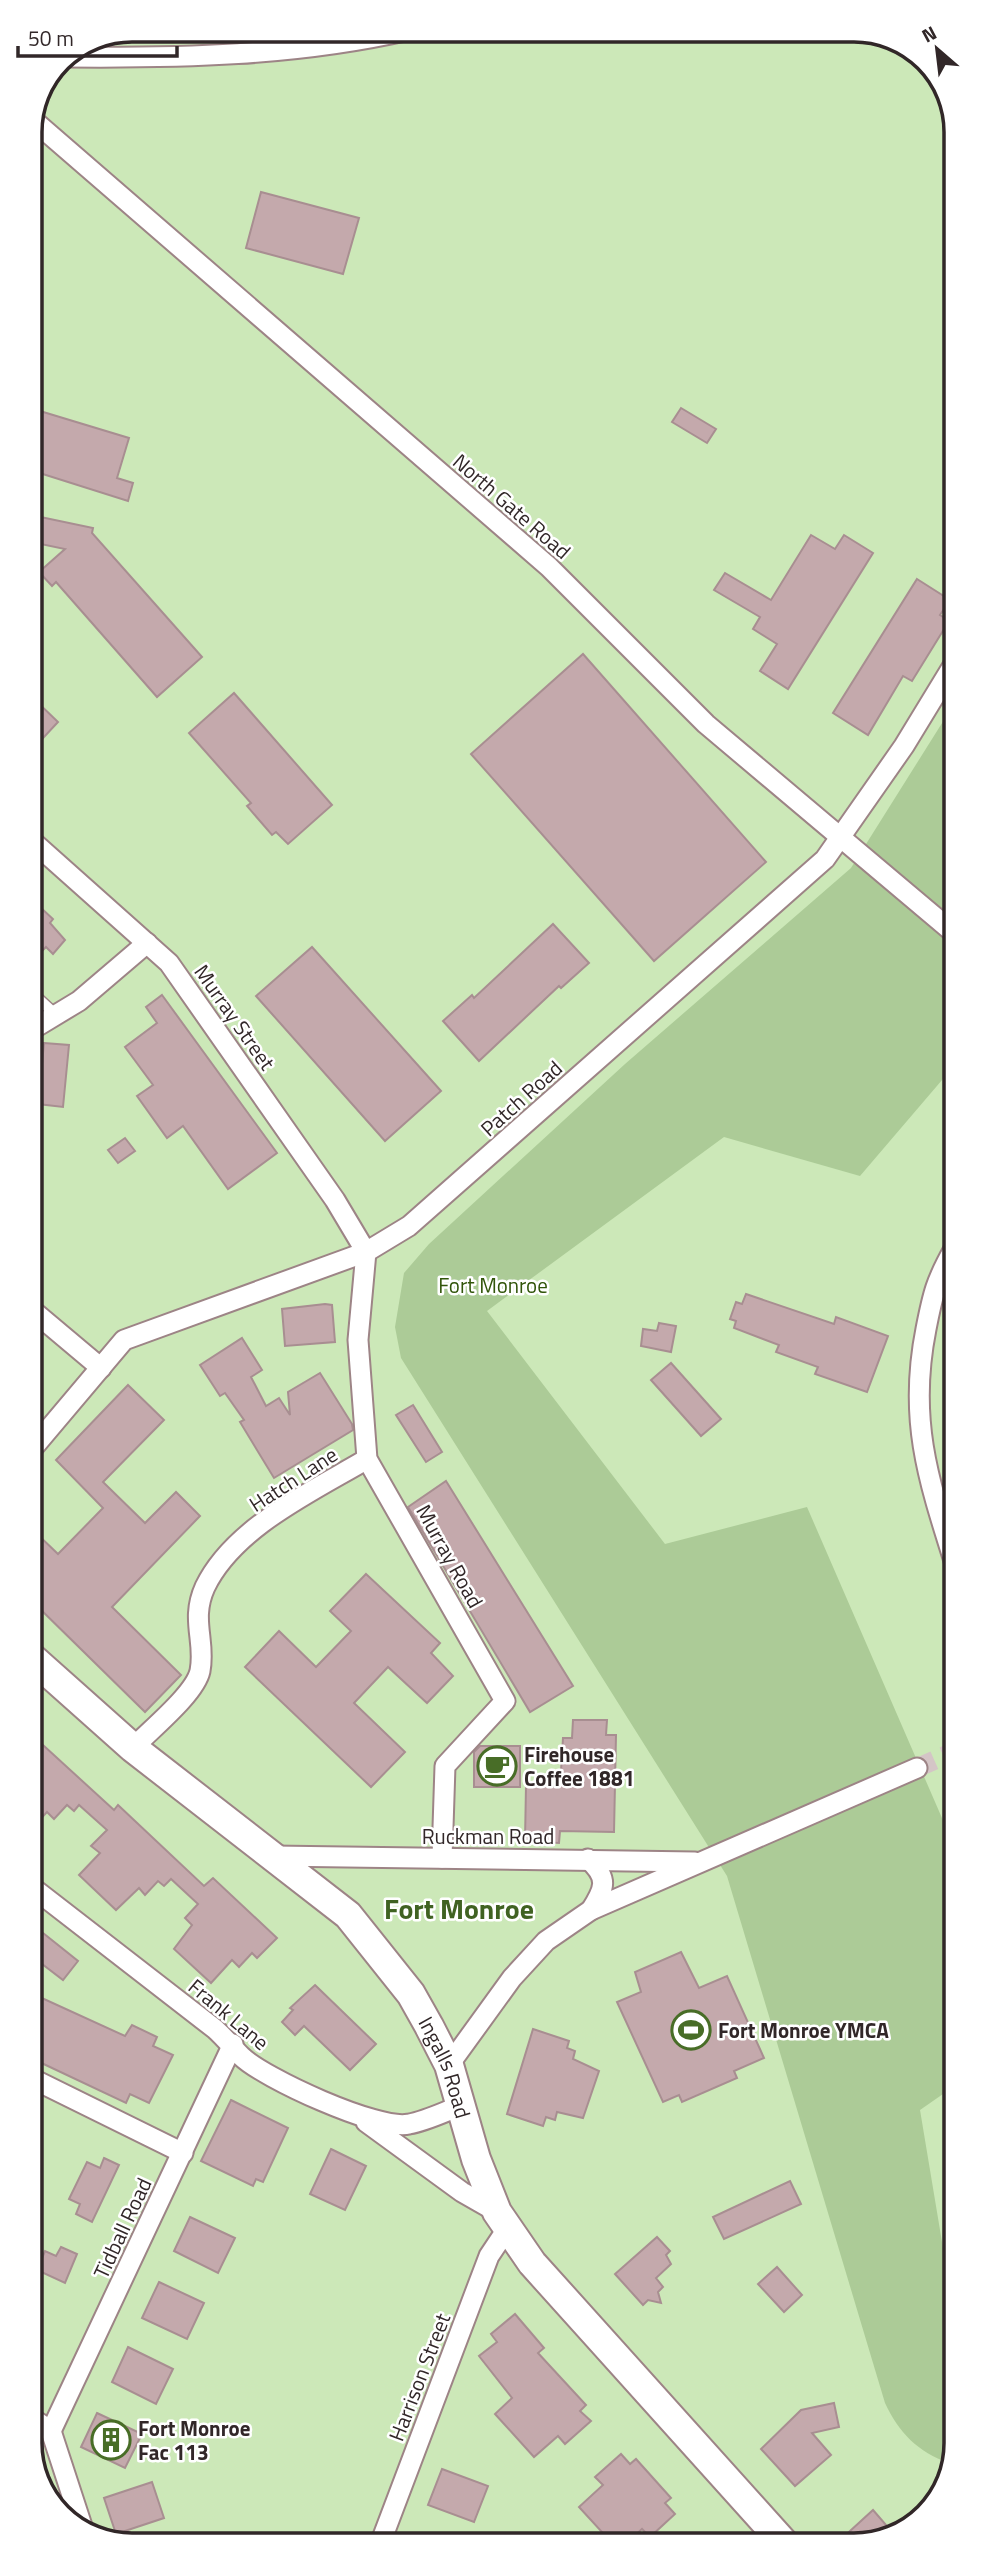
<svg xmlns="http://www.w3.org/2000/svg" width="986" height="2575" font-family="'Titillium Web',sans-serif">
  <rect width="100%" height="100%" fill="#fdeced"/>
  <polygon fill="#cce8b8" points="132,30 861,30 921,55 953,105 956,2443 935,2505 881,2542 125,2545 70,2524 33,2470 30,126 60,59"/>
  <path fill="#accb97" d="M954,704V1066L860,1176L724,1137L487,1311L665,1544L807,1507L955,1848L956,2085L920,2110L956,2326V2443L949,2463C918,2452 899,2433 885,2403L727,1876L401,1358L395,1327L404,1273L429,1244L625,1064L851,868Z"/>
  <g fill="#c4a9ac" stroke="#a88e91" stroke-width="2">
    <polygon points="261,192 359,218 343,274 246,248"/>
    <polygon points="30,408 129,438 117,478 133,483 128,501 30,470"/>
    <polygon points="681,408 716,429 707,443 672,422"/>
    <polygon points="31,515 93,528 92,533 202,657 157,697 56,582 52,586 39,572 65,549 31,542"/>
    <polygon points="811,535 835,549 844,535 873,553 788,689 760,671 777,644 753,629 760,617 714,590 725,573 771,600"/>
    <polygon points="917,579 950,600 940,615 949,621 912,681 903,676 868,735 833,713"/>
    <polygon points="583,654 766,862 654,961 471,754"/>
    <polygon points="234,693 332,805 288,844 276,832 272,835 247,806 251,803 189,733"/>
    <polygon points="31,696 58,722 31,751"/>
    <polygon points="31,906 37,912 41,908 53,919 50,923 65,940 53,954 46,947 31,962"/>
    <polygon points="553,924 589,963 561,988 559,986 479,1061 443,1021 472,995 474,998"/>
    <polygon points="312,947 441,1091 385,1141 256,996"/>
    <polygon points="162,995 277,1153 228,1189 183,1126 167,1138 137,1096 153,1085 125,1047 157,1023 146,1007"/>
    <polygon points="44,1043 69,1045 63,1107 38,1104"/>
    <polygon points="125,1138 135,1151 118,1163 108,1150"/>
    <polygon points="746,1294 834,1324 836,1317 888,1336 867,1392 815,1374 818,1367 776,1352 779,1345 734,1328 736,1321 730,1319 736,1302 742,1304"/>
    <polygon points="325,1304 332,1305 335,1342 285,1346 282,1309"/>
    <polygon points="659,1323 676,1326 671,1352 641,1346 643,1329 657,1331"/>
    <polygon points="242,1338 262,1370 251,1377 266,1406 279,1398 290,1415 288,1392 320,1373 352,1424 353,1430 274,1478 240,1422 244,1420 225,1393 220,1396 200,1365"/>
    <polygon points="671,1363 721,1419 701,1436 651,1380"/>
    <polygon points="128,1385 164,1420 103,1482 145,1523 176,1492 200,1516 112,1607 181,1675 145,1712 32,1601 32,1529 58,1554 103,1508 56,1460"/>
    <polygon points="413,1405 442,1452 426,1462 396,1415"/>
    <polygon points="446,1481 573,1686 530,1712 408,1507"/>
    <polygon points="366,1574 440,1643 431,1653 453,1676 427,1703 388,1667 354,1703 405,1752 371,1787 245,1667 279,1631 316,1667 351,1631 330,1611"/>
    <polygon points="573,1720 607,1720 606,1735 616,1735 614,1832 560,1831 559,1843 525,1841 526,1786 560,1787 563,1738 572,1738"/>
    <polygon points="32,1735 114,1810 118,1805 204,1886 213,1878 277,1938 257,1958 252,1953 239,1967 232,1960 211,1983 174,1949 192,1925 185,1918 198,1904 171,1879 164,1886 158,1881 145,1895 139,1888 116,1910 79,1875 100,1853 91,1846 107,1830 79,1805 74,1811 67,1805 54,1819 47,1812 32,1828"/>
    <polygon points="480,1746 520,1746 520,1787 474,1787 474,1752"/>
    <polygon points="33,1925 78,1961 63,1980 33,1957"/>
    <polygon points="681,1952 699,1988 727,1976 764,2058 734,2071 737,2078 682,2102 679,2095 663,2102 617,2002 641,1992 635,1972"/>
    <polygon points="315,1985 376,2044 350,2070 304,2026 295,2035 282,2022 293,2010 290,2008"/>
    <polygon points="33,1994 125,2036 132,2025 157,2037 153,2046 173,2055 149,2103 130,2094 126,2103 33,2059"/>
    <polygon points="533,2029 569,2041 567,2048 575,2051 573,2059 599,2071 583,2118 557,2112 555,2120 546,2117 543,2126 507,2114"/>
    <polygon points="231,2100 288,2128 263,2182 256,2179 253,2186 201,2161"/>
    <polygon points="331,2149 366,2166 345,2210 310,2194"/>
    <polygon points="104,2158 119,2165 92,2222 76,2214 80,2204 69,2199 87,2162 100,2168"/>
    <polygon points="790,2181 801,2204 724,2239 713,2217"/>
    <polygon points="190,2217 235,2238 218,2273 174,2251"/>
    <polygon points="657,2237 670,2251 666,2255 671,2264 656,2278 663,2287 658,2292 661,2303 648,2300 643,2305 615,2274"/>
    <polygon points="61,2247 77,2254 65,2283 37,2270 45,2251 56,2256"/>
    <polygon points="777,2267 802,2295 784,2312 758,2284"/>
    <polygon points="159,2282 204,2303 187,2339 142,2318"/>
    <polygon points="515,2314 544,2348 538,2353 586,2405 580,2411 591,2421 565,2444 558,2436 534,2457 495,2414 512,2398 479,2356 497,2342 491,2334"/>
    <polygon points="128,2347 173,2369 156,2404 112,2382"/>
    <polygon points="834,2403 839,2427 812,2433 831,2455 795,2486 761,2449 801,2410"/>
    <polygon points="97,2413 142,2434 125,2468 81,2447"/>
    <polygon points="621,2454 630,2464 636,2459 671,2498 665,2503 675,2514 650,2537 642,2529 627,2543 612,2543 579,2507 603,2485 595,2477"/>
    <polygon points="442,2469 488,2486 474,2522 428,2505"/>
    <polygon points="152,2482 164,2518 116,2534 104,2498"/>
    <polygon points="873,2510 893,2533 881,2542 838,2542"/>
  </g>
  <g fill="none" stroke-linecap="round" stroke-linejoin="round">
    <polyline stroke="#d4c5c6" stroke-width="19" stroke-dasharray="19 10" stroke-linecap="butt" points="917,1768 955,1751"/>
    <g stroke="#9d8486" stroke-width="13">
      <polyline id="lane" points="31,992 56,1015"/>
    </g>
    <g stroke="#9d8486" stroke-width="23">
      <g id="street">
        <path d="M65,57C181,58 295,56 409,30"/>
        <polyline points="33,120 549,567 706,724 954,933"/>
        <polyline points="31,840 169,963 335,1200 366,1252 358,1340 367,1459 505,1701 445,1766 442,1858"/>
        <polyline points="31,1030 79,1001 147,943"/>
        <path d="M954,1249C936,1281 933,1293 926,1329C908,1419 928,1479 955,1564"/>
        <polyline points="32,1310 101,1368"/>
        <polyline points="32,1449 124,1340 366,1252 409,1226 825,859 904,746 954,664"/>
        <path d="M133,1748C150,1730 195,1694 200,1671C206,1641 190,1620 205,1587C234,1527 313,1491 367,1459"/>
        <polyline points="273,1856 695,1862"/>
        <path d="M588,1859C609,1878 605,1888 591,1910"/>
        <path d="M33,1888L215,2029C225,2038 232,2047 241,2056C263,2078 379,2131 409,2124C426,2121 444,2112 460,2106"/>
        <polyline points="449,2065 512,1978 546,1941 591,1910 917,1768"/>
        <polyline points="33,2079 183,2153"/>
        <polyline points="366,2122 462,2192 497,2212"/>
        <polyline points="33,2419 51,2431 83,2529"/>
        <polyline points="51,2431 233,2044"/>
        <polyline points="380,2544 489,2256 507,2229"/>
      </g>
    </g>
    <g stroke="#9d8486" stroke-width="32">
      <g id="secondary">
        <path id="s1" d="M32,1658L133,1748L348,1915L411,1994L429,2026L449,2065L476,2159L497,2212L532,2263L783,2542"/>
      </g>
    </g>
    <use href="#lane" stroke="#fff" stroke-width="10"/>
    <use href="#street" stroke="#fff" stroke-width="19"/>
    <use href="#secondary" stroke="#fff" stroke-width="28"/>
  </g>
  <defs>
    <g id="cafe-ring" transform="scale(2.0125)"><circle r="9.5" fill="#fff" stroke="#486d27" stroke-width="1.5"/><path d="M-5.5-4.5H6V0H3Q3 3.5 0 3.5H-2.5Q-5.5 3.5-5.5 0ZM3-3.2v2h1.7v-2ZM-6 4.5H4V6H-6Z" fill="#486d27"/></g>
    <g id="stadium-ring" transform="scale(2.0125)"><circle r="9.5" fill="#fff" stroke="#486d27" stroke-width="1.5"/><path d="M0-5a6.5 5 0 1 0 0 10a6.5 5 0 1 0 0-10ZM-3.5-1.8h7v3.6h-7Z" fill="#486d27"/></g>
    <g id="building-ring" transform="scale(2.0125)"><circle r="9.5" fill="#fff" stroke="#486d27" stroke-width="1.5"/><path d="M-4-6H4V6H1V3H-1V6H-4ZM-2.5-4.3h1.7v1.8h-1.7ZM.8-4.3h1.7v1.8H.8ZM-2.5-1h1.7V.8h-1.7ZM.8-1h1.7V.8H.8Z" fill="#486d27"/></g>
  </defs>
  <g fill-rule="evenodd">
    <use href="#cafe-ring" x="497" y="1766"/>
    <use href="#stadium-ring" x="691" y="2030"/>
    <use href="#building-ring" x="111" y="2440"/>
  </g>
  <g text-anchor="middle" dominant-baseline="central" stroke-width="5" stroke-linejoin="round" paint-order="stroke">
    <g font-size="21" fill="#312728" stroke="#fff">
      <text transform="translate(512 506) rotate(41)">North Gate Road</text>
      <text transform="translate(235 1017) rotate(55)">Murray Street</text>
      <text transform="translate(521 1098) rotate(-42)">Patch Road</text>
      <text transform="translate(293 1479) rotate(-33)">Hatch Lane</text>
      <text transform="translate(450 1556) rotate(61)">Murray Road</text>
      <text x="488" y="1836">Ruckman Road</text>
      <text transform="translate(229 2014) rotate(40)">Frank Lane</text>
      <text stroke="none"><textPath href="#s1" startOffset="590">Ingalls Road</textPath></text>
      <text transform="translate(122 2228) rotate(-65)">Tidball Road</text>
      <text transform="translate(419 2377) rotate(-69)">Harrison Street</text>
    </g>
    <g font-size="21" fill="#315509" stroke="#fff">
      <text x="493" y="1285">Fort Monroe</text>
    </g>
    <g font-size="21" font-weight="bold" fill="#312728" stroke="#fff" text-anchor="start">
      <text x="524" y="1754">Firehouse<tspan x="524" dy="24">Coffee 1881</tspan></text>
      <text x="718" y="2030">Fort Monroe YMCA</text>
      <text x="138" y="2428">Fort Monroe<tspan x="138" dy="24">Fac 113</tspan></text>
    </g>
    <g font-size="28" font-weight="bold" fill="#406222" stroke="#fff">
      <text x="459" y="1908">Fort Monroe</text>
    </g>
  </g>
  <path d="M0 0H986V2575H0ZM132 42H854A90 90 0 0 1 944 132V2443A90 90 0 0 1 854 2533H132A90 90 0 0 1 42 2443V132A90 90 0 0 1 132 42Z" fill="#fff" fill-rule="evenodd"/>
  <path fill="none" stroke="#312728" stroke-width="3.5" d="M132 42H854A90 90 0 0 1 944 132V2443A90 90 0 0 1 854 2533H132A90 90 0 0 1 42 2443V132A90 90 0 0 1 132 42Z"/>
  <g transform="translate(937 49) rotate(332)" stroke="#ffffff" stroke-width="5" paint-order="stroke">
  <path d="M0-5L12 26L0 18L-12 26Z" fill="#312728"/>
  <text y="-10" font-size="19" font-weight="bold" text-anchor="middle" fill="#312728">N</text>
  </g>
  <path d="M18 46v10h159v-10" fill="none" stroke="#312728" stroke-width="3.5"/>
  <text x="28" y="46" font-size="21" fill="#312728" stroke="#ffffff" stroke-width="5" paint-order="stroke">50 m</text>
</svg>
